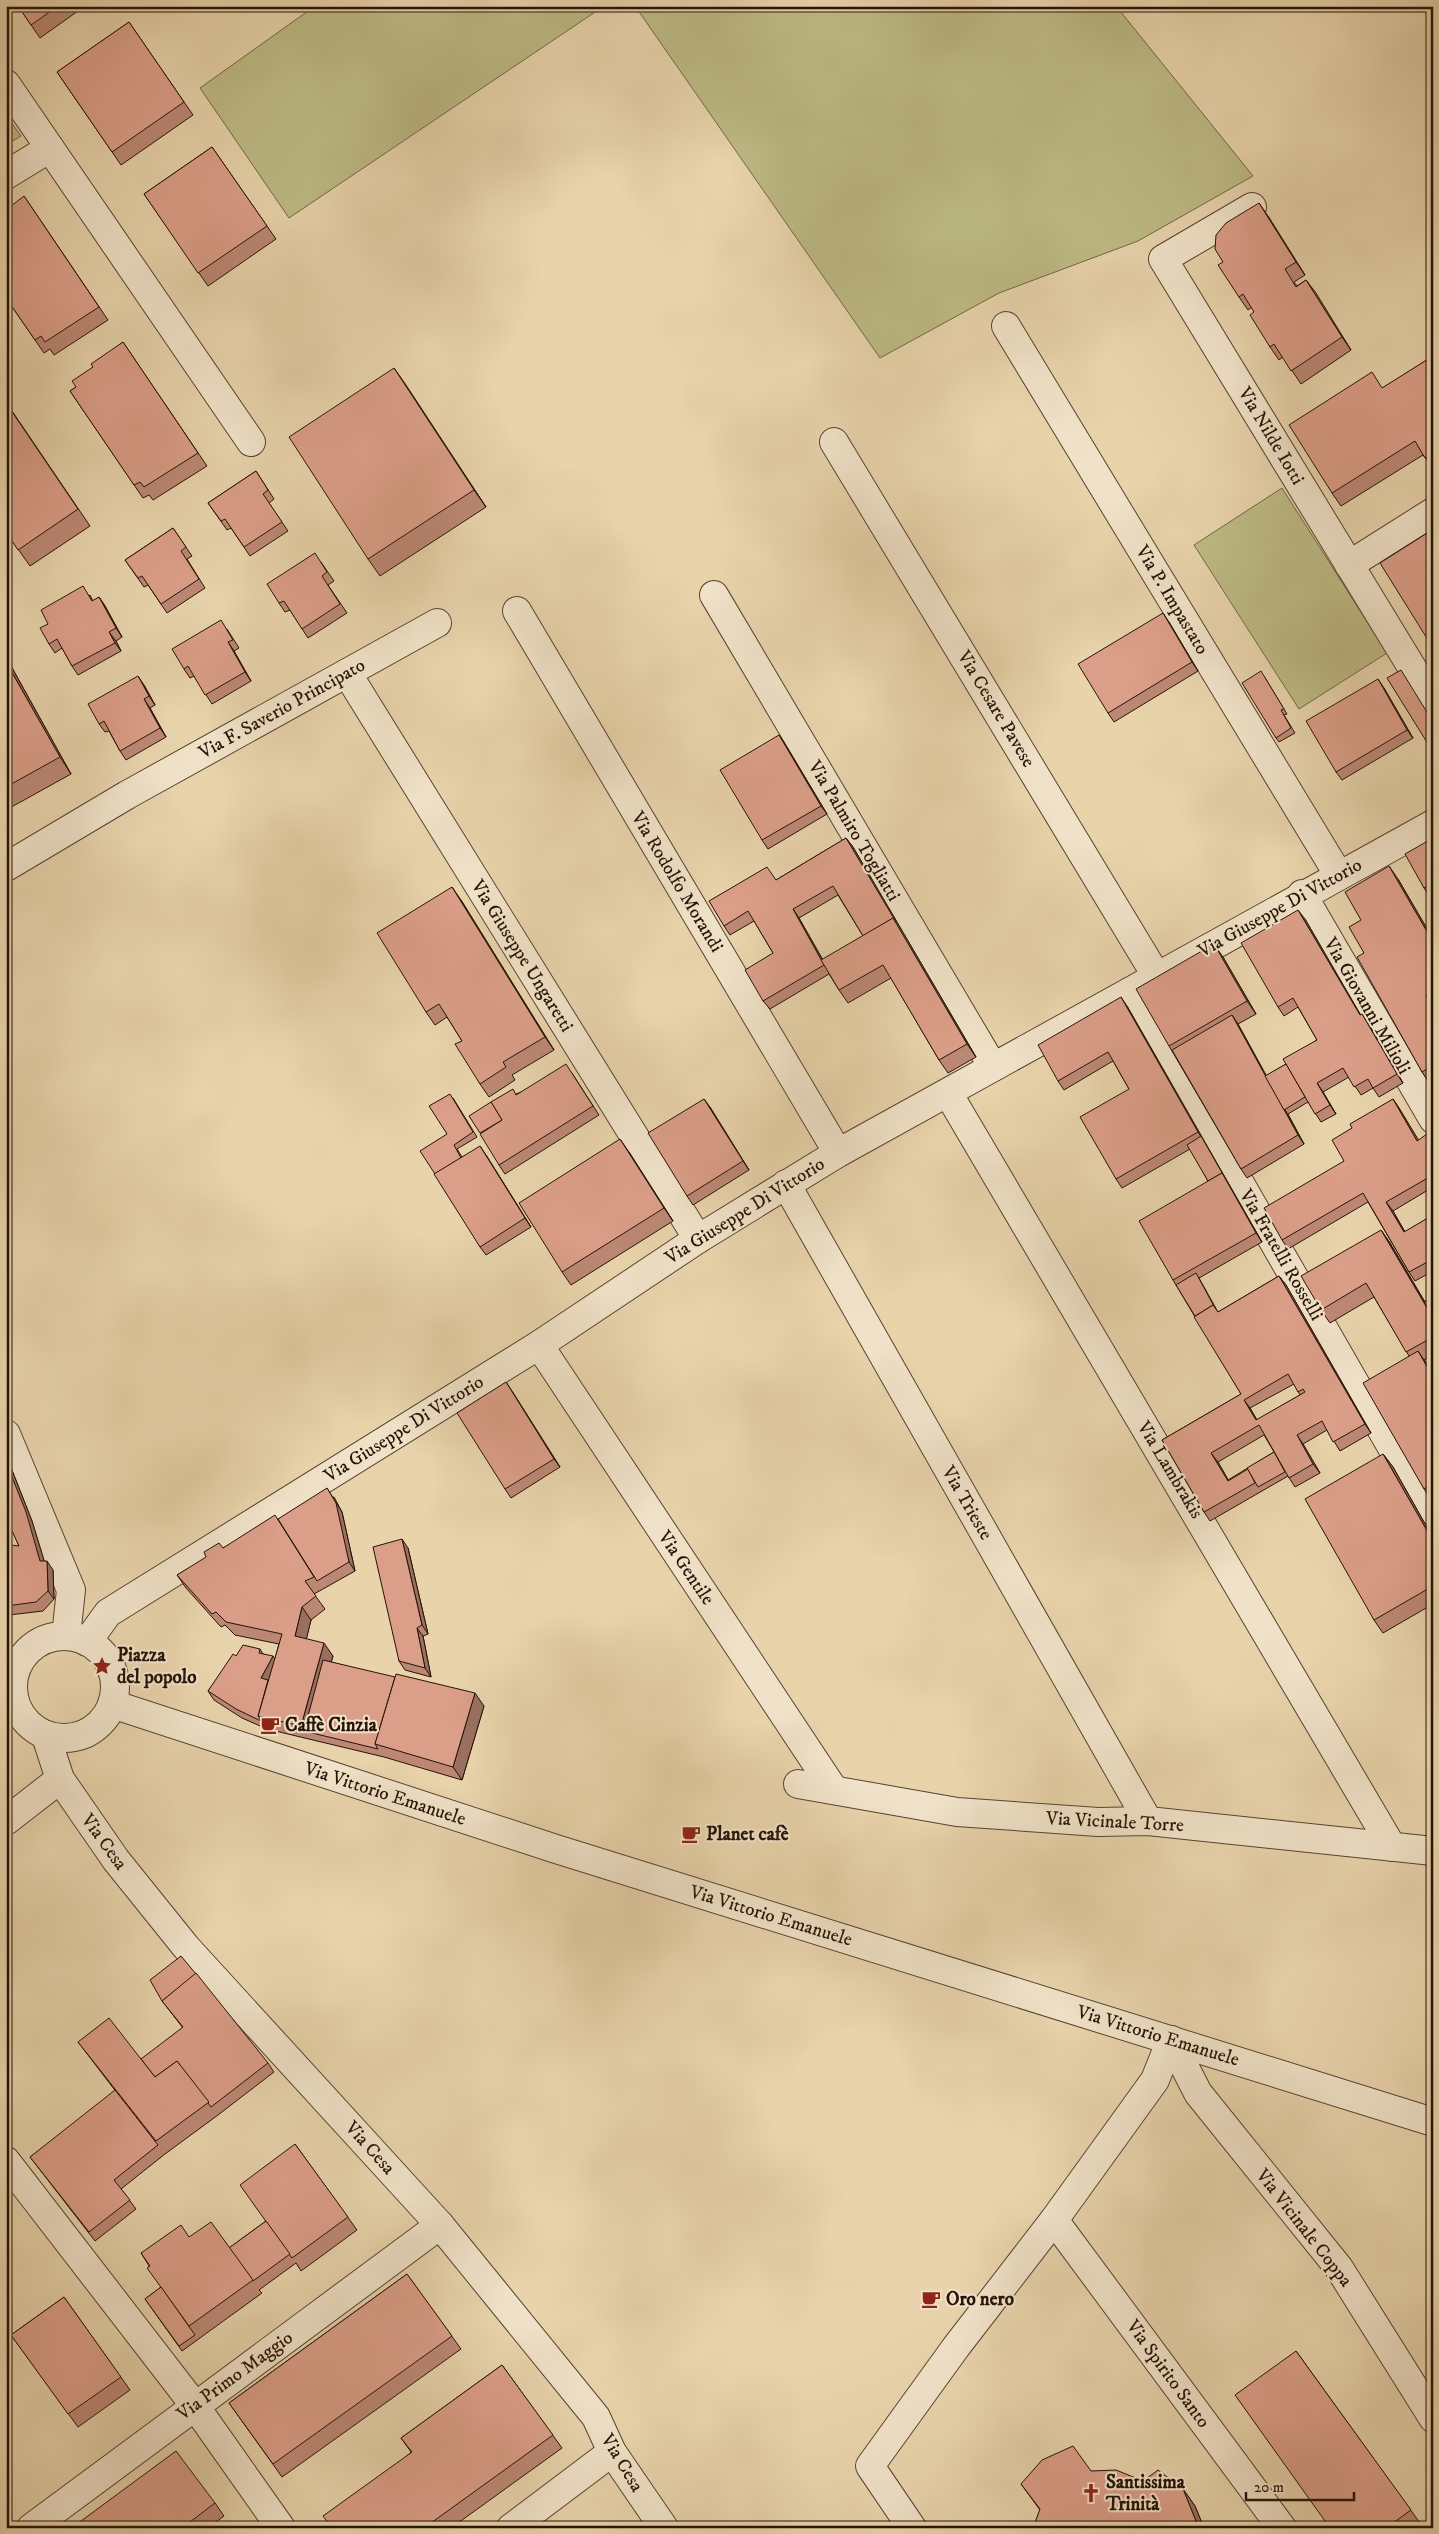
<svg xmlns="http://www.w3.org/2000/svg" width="1439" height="2534" font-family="'IM FELL DW Pica',serif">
  <rect width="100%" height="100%" fill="#e8d3ab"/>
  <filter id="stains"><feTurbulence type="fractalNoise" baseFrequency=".004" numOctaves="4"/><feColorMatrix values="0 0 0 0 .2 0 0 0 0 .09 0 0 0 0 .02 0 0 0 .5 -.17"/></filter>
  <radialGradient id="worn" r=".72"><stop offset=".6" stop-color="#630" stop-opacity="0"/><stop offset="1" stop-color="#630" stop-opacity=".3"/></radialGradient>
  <g fill="#bdba84" stroke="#726646">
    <polygon points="315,6 604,6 289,218 200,88"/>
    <polygon points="635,6 1116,6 1253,176 1138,241 999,293 880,358"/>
    <polygon points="6,115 21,136 6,145"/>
    <polygon points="1282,488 1387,653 1299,709 1194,545"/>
  </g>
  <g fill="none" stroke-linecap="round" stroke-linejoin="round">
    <g stroke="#574330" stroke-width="30">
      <g id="minor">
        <polyline points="6,84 251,442"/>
        <polyline points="6,175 50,148"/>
        <polyline points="1252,207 1163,259 1433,702"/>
        <polyline points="1006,326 1338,874"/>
        <polyline points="834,442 1157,977"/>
        <polyline points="1349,565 1433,512"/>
        <polyline points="714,595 993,1067"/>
        <polyline points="517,611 838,1153"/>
        <polyline points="347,673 698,1239"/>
        <polyline points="6,867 127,795 437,623"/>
        <polyline points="1302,894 1433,1119"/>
        <polyline points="1130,992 1433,1519"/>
        <polyline points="948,1093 1392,1847"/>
        <polyline points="786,1184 1148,1821"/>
        <polyline points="539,1345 834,1790"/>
        <polyline points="6,1434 71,1590 66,1636"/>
        <circle cx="64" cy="1687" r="51"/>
        <polyline points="87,1642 108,1613 539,1345 698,1239 838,1153 1433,824"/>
        <polyline points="112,1704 556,1849 1433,2122"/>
        <polyline points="46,1736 60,1779 116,1860 186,1947 440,2225 596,2417 612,2452 664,2528"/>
        <polyline points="798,1784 957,1812 1098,1822 1148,1821 1433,1851"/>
        <polyline points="6,1821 60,1779"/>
        <polyline points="1171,2040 1198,2093 1339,2268 1433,2418"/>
        <polyline points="6,2161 195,2406 281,2528"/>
        <polyline points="1054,2220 1282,2528"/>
        <polyline points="31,2528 440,2225"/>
        <polyline points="511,2528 612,2452"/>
        <polyline points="912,2528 870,2466 956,2347 1054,2220 1155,2080 1171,2040"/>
      </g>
    </g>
    <use href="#minor" stroke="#f0e2c8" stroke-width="28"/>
  </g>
  <g fill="#bc8875" stroke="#271307" fill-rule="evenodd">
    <polygon points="18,6 85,6 40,38"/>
    <polygon points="129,22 193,115 121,165 57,72"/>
    <polygon points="212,147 276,239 208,286 144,194"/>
    <polygon points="24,196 108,320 54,355 50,349 44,353 6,298"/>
    <polygon points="1268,216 1305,275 1294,282 1297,286 1306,280 1351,350 1301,384 1283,357 1279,360 1270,347 1254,312 1252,307 1248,310 1239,297 1223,262"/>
    <polygon points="123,342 207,466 153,500 149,495 143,498 70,391 76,387 93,367"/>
    <polygon points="1433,356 1433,468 1423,455 1341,506 1332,493 1383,388"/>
    <polygon points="394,368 486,507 380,576 368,559"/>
    <polygon points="6,402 90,526 30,566 6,532"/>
    <polygon points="256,471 274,499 269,503 288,531 250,556 231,528 227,530 208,503"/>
    <polygon points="173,528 192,556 187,559 205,588 167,613 148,585 144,587 125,560"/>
    <polygon points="1433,531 1433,646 1428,640"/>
    <polygon points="321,562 334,581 328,585 347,613 308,638 290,610 285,612 279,603"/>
    <polygon points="90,595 93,601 99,597 105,606 122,637 116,641 121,651 78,675 72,666 62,648 55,653 49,644 48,624"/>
    <polygon points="1169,622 1198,671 1114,722 1108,713"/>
    <polygon points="227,629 239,648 234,651 251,681 212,704 194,676 190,678 184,669"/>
    <polygon points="6,657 71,774 6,810"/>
    <polygon points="1264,676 1287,714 1284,715 1295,733 1279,742 1276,738"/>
    <polygon points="144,685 155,705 150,708 166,737 126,760 120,751 109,731 105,732 99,724"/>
    <polygon points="1384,688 1413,738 1342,780 1336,772"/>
    <polygon points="779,735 785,744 827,814 768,849 762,840"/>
    <path d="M846,838L853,847L976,1057L948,1073L939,1060L891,978L848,1003L839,990L829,974L770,1009L763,1001L773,953L754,921L730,935L724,926L776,880ZM838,895L863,936L823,960L799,918Z"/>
    <polygon points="1433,838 1433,895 1430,897 1424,888"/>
    <polygon points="1398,879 1433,939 1433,1084 1431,1085 1422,1072 1364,953 1361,920"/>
    <polygon points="461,900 554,1050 512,1075 515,1080 489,1097 480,1084 462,1041 447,1017 435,1025 426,1012"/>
    <polygon points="1305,919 1360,1015 1368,1023 1403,1083 1379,1097 1373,1088 1361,1095 1349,1077 1323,1092 1336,1114 1321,1122 1308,1102 1288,1114 1304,1144 1247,1178 1241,1169 1169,1046 1223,957 1256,1014 1238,1024 1266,1076 1286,1064 1317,1040 1298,1007 1284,1016 1278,1007"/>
    <path d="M1127,1006L1262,1242L1199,1278L1218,1312L1279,1276L1286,1285L1371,1433L1340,1451L1327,1430L1303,1444L1320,1473L1295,1487L1288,1476L1210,1521L1204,1512L1162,1440L1241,1394L1173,1280L1208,1181L1190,1149L1122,1188L1116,1179L1129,1089L1113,1061L1064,1090L1058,1081ZM1294,1384L1300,1395L1257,1420L1250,1408ZM1264,1435L1274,1452L1228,1480L1218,1462Z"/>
    <polygon points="572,1073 599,1115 505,1174 499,1165 516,1094"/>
    <polygon points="453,1098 477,1137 457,1149 462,1157 486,1155 531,1227 486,1255 480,1247 447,1134"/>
    <polygon points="1393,1099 1399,1108 1418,1140 1433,1142 1433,1187 1393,1211 1405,1232 1433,1215 1433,1271 1415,1281 1409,1272 1368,1202 1288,1249 1282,1240 1344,1161 1352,1128"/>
    <polygon points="710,1107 749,1170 693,1205 687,1196"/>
    <polygon points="629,1152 673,1221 571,1285 562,1272"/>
    <polygon points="1381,1230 1390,1243 1425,1302 1433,1298 1433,1355 1424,1360 1433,1375 1433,1496 1430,1498 1424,1489 1409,1356 1374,1297 1330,1323 1321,1310"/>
    <polygon points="512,1391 560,1467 511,1498 505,1489"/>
    <polygon points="1383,1454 1393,1467 1433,1538 1433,1604 1383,1633 1374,1620"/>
    <polygon points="6,1455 32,1521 44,1561 53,1570 54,1599 43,1611 9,1615 6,1611 6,1564 19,1546 12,1530 6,1535"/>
    <polygon points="334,1497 342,1512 355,1571 314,1594 325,1609 311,1620 306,1639 333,1656 331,1662 484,1706 462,1780 384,1757 267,1729 242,1718 214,1700 208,1691 236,1656 260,1649 263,1654 275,1659 279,1644 235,1635 225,1625 221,1627 186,1588 177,1575 223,1548 278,1519"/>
    <polygon points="408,1548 428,1634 423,1636 431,1677 405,1670 399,1661"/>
    <polygon points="162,2001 268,2063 274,2072 218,2115 165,2154 121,2189 136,2209 95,2241 30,2157 117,2093 78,2042 144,2062 183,2028"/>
    <polygon points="295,2144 357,2230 301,2271 296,2263 259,2290 262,2293 182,2351 145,2299 161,2287 149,2266 141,2253 229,2248 266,2221"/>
    <polygon points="407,2274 461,2349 282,2477 229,2403"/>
    <polygon points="64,2297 130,2390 78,2427 11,2335"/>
    <polygon points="1296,2351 1420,2523 1413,2528 1330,2528"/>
    <polygon points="502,2365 562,2448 451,2528 332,2528 411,2452 401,2438"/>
    <polygon points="1091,2471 1183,2489 1195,2506 1204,2528 1033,2528 1040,2510 1021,2484"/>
    <polygon points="215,2503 224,2516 208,2528 73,2528"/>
  </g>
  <g fill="#996f5f" stroke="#271307">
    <polygon points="1259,203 1268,216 1305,275 1296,262"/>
    <polygon points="1306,280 1316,293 1351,350 1342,337"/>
    <polygon points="394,368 406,385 486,507 474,490"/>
    <polygon points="99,597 105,606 122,637 116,628"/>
    <polygon points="1163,613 1169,622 1198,671 1192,662"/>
    <polygon points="109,632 116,641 121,651 115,643"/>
    <polygon points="228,642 234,651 251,681 245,672"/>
    <polygon points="6,657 71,774 60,757 6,662"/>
    <polygon points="138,676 144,685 155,705 149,696"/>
    <polygon points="1378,679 1384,688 1413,738 1407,730"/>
    <polygon points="144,699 150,708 166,737 160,728"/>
    <polygon points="779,735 785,744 827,814 821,806"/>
    <polygon points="846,838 853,847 976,1057 967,1044"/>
    <polygon points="1389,866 1398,879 1433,939 1433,942"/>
    <polygon points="452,887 461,900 554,1050 545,1037"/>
    <polygon points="793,909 799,918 830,973 824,965"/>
    <polygon points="1298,910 1305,919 1366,1024 1360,1015"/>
    <polygon points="1214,944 1223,957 1256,1014 1247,1001"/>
    <polygon points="1121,997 1127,1006 1262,1242 1256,1233"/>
    <polygon points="1362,1014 1368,1023 1403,1083 1397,1074"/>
    <polygon points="1232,1015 1238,1024 1304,1144 1298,1135"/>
    <polygon points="1317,1083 1323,1092 1336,1114 1330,1105"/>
    <polygon points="704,1099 710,1107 749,1170 743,1161"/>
    <polygon points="1393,1099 1399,1108 1424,1149 1417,1141"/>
    <polygon points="620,1139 629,1152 673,1221 664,1208"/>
    <polygon points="480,1146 486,1155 531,1227 525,1218"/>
    <polygon points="1386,1202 1393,1211 1410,1241 1404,1232"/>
    <polygon points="1381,1230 1390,1243 1433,1316 1433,1318"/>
    <polygon points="1279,1276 1286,1285 1371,1433 1365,1424"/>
    <polygon points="1418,1351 1424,1360 1433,1375 1433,1377"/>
    <polygon points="506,1382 512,1391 560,1467 554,1459"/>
    <polygon points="1244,1400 1250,1408 1262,1429 1256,1420"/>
    <polygon points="1297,1435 1303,1444 1320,1473 1313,1464"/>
    <polygon points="1211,1453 1218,1462 1234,1490 1228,1481"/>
    <polygon points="1383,1454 1393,1467 1433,1538 1433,1541"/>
    <polygon points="6,1455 32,1521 47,1570 40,1561 6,1462"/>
    <polygon points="327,1488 342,1512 355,1571 349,1562"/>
    <polygon points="402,1539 408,1548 428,1634 422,1625"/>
    <polygon points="47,1561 53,1570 54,1599 48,1591"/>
    <polygon points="302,1607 311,1620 304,1649 295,1636"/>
    <polygon points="417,1628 423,1636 431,1677 425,1668"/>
    <polygon points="324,1643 333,1656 312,1732 304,1731 301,1726"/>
    <polygon points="273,1656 279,1665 267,1687 261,1678"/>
    <polygon points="475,1693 484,1706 462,1780 453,1767"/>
    <polygon points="1183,2489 1195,2506 1204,2528 1201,2528 1196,2521"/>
  </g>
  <g fill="#db9e88" stroke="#271307" fill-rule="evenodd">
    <polygon points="18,6 58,6 31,25"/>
    <polygon points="129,22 184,102 112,152 57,72"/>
    <polygon points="212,147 267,226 198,273 144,194"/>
    <polygon points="24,196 99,307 45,342 41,336 35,340 6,298 6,210"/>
    <polygon points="1259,203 1296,262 1285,269 1296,287 1306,280 1342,337 1291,371 1274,344 1270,347 1250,315 1254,312 1243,294 1239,297 1218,265 1223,262 1215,249 1216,235 1226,223"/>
    <polygon points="123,342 198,453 144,487 140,482 134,485 70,391 76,387 72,381 93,367 91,364"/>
    <polygon points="1433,356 1433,453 1425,458 1415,441 1332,493 1289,425 1372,372 1382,388"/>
    <polygon points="394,368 474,490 368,559 289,437"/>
    <polygon points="6,403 78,509 18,550 6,532"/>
    <polygon points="256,471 268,490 263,494 282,522 244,547 225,519 221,521 208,503"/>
    <polygon points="173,528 186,547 181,551 199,579 161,604 142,576 138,578 125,560"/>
    <polygon points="1432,530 1433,532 1433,637 1428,640 1380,563"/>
    <polygon points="315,553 327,572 322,576 340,604 302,629 284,601 279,603 267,584"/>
    <polygon points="83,586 92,601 99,597 116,628 109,632 115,643 72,666 57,639 49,644 40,628 48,624 41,610"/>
    <polygon points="1163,613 1192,662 1108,713 1078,664"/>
    <polygon points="221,620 233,640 228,642 245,672 205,695 188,666 184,669 172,649"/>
    <polygon points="6,662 60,757 6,787"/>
    <polygon points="1401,670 1433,722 1433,752 1387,678"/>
    <polygon points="1261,671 1284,709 1281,710 1291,728 1276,738 1242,683"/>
    <polygon points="138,676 149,696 144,699 160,728 120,751 104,721 99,724 88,704"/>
    <polygon points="1378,679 1407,730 1336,772 1306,721"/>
    <polygon points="779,735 821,806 762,840 720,770"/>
    <polygon points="846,838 896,922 893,918 863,936 833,886 793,909 824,965 763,1001 745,970 773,953 748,911 724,926 709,901 767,867 776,880"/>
    <polygon points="1433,838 1433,883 1424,888 1405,854"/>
    <polygon points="1389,866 1433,942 1433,992 1426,996 1433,1008 1433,1065 1422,1072 1357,957 1364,953 1349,927 1361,920 1345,892"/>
    <polygon points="452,887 545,1037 503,1062 506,1067 480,1084 455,1044 462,1041 439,1004 426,1012 377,933"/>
    <polygon points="1298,910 1360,1015 1362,1014 1397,1074 1373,1088 1368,1079 1354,1087 1343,1068 1317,1083 1330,1105 1315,1114 1283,1059 1317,1040 1293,998 1278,1007 1241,943"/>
    <polygon points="893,918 967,1044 939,1060 883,965 839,990 821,960"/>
    <polygon points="1214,944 1247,1001 1169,1046 1136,989"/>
    <polygon points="1121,997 1198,1132 1116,1179 1080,1117 1129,1089 1108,1052 1058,1081 1038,1045"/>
    <polygon points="1232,1015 1298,1135 1241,1169 1172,1050"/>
    <polygon points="566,1064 593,1106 499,1165 480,1134 502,1120 491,1102 513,1089 516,1095"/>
    <polygon points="1286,1064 1305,1097 1284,1110 1265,1076"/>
    <polygon points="450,1094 473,1132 454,1145 461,1158 435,1174 420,1151 447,1134 429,1106"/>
    <polygon points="704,1099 743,1161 687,1196 648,1133"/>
    <polygon points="1393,1099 1417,1141 1427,1134 1433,1143 1433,1175 1386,1202 1404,1232 1433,1215 1433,1259 1409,1272 1363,1193 1282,1240 1264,1208 1344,1161 1332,1140 1352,1128 1350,1124"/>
    <polygon points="491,1102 502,1120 480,1133 469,1116"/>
    <polygon points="1201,1136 1225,1178 1222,1173 1208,1181 1187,1145"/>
    <polygon points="620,1139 664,1208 562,1272 519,1203"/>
    <polygon points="480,1146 525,1218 480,1247 434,1174"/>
    <polygon points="1222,1173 1256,1233 1173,1280 1139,1221"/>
    <polygon points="1381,1230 1433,1318 1433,1337 1406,1352 1366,1283 1321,1310 1301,1276"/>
    <polygon points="1196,1273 1216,1310 1213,1305 1195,1316 1176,1285"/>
    <path d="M1279,1276L1365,1424L1333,1442L1322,1421L1297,1435L1313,1464L1289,1478L1259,1425L1211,1453L1228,1481L1248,1469L1255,1483L1204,1512L1162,1440L1241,1394L1194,1317L1213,1305L1218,1312ZM1288,1374L1298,1392L1303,1389L1305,1392L1256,1420L1244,1400Z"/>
    <polygon points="1433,1298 1433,1317 1424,1302"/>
    <polygon points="1418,1351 1433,1377 1433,1484 1424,1489 1363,1383"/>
    <polygon points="506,1382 554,1459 505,1489 457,1413"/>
    <polygon points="1274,1452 1285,1472 1258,1487 1247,1468"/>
    <polygon points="1383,1454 1433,1541 1433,1586 1374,1620 1305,1499"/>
    <polygon points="6,1462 26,1512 40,1561 47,1561 48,1591 36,1602 6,1606 6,1564 11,1545 19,1546 7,1520 6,1521"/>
    <polygon points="327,1488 336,1503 349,1562 317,1581 278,1519"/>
    <polygon points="275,1515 314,1577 305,1581 316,1596 302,1607 295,1636 324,1643 301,1726 258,1716 282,1634 226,1622 216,1612 212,1614 177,1575 206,1557 204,1552 219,1543 223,1548"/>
    <polygon points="402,1539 422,1625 417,1628 425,1668 399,1661 373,1547"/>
    <polygon points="243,1645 260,1649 259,1653 273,1656 261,1678 268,1680 258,1716 261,1721 236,1709 208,1691 233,1654 236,1656"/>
    <polygon points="1433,1658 1433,1670 1428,1661"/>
    <polygon points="323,1660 395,1677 375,1744 378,1749 304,1731"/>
    <polygon points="396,1674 475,1693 453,1767 375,1744"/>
    <polygon points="181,1956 196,1974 162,2001 150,1980"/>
    <polygon points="196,1973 268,2063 211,2107 177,2061 155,2077 141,2059 183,2027 162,2001"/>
    <polygon points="109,2018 155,2077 177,2061 209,2102 156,2141 78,2042"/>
    <polygon points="115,2090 158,2145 114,2180 130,2200 89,2232 30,2157"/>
    <polygon points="295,2144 348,2217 292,2258 240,2185"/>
    <polygon points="266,2221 290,2254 253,2281 229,2248"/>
    <polygon points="211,2222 253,2280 189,2326 147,2268 150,2266 141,2253 181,2225 189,2237"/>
    <polygon points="407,2274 452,2336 273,2464 229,2403"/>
    <polygon points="161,2287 195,2335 179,2346 145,2299"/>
    <polygon points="64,2297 121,2377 68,2414 11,2335"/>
    <polygon points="1296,2351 1411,2510 1386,2528 1330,2528 1235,2395"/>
    <polygon points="502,2365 553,2435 424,2528 332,2528 323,2516 412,2452 401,2438"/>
    <polygon points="1073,2446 1091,2471 1116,2470 1143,2481 1158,2470 1183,2489 1196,2521 1187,2528 1033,2528 1040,2509 1021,2484 1042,2460"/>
    <polygon points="176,2451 215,2503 182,2528 73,2528 73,2527"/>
  </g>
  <defs>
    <g id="sight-bare" transform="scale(1.5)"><path d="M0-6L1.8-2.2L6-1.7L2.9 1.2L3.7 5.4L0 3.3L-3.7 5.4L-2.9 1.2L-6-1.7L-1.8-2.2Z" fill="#8f2418" stroke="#f0e2c8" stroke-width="2.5" paint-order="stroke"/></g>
    <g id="cafe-bare" transform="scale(1.5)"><path d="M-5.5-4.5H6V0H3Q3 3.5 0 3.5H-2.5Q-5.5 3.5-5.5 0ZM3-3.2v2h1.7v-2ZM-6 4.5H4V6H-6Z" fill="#8f2418" stroke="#f0e2c8" stroke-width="2.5" paint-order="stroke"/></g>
    <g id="church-bare" transform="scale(1.5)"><path d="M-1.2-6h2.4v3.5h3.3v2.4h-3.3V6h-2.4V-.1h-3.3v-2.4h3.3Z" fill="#8f2418" stroke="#f0e2c8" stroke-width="2.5" paint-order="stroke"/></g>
  </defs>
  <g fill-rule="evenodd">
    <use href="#sight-bare" x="102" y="1666"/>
    <use href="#cafe-bare" x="270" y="1725"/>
    <use href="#cafe-bare" x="691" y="1834"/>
    <use href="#cafe-bare" x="931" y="2299"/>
    <use href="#church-bare" x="1091" y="2493"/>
  </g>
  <g text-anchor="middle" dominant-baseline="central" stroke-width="4" stroke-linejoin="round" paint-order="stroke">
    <g font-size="19" fill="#271307" stroke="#f0e2c8">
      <text transform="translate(1271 436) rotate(59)">Via Nilde Iotti</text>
      <text transform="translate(1172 600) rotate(59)">Via P. Impastato</text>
      <text transform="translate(282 709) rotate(-29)">Via F. Saverio Principato</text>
      <text transform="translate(996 709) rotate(59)">Via Cesare Pavese</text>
      <text transform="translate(854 831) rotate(59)">Via Palmiro Togliatti</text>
      <text transform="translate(677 882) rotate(59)">Via Rodolfo Morandi</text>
      <text transform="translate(1280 908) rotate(-29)">Via Giuseppe Di Vittorio</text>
      <text transform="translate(522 956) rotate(58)">Via Giuseppe Ungaretti</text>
      <text transform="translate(1367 1006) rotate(60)">Via Giovanni Milioli</text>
      <text transform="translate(745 1211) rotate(-32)">Via Giuseppe Di Vittorio</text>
      <text transform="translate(1281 1255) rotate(60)">Via Fratelli Rosselli</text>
      <text transform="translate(404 1429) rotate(-32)">Via Giuseppe Di Vittorio</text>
      <text transform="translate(1170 1470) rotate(59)">Via Lambrakis</text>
      <text transform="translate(967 1503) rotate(60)">Via Trieste</text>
      <text transform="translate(686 1568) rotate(56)">Via Gentile</text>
      <text transform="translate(385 1794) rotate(18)">Via Vittorio Emanuele</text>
      <text transform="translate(1115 1822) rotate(3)">Via Vicinale Torre</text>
      <text transform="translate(104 1842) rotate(54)">Via Cesa</text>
      <text transform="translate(771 1916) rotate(17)">Via Vittorio Emanuele</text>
      <text transform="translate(1158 2036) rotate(17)">Via Vittorio Emanuele</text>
      <text transform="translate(370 2148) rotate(48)">Via Cesa</text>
      <text transform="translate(1304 2228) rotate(52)">Via Vicinale Coppa</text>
      <text transform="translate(1168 2374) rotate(54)">Via Spirito Santo</text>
      <text transform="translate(235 2376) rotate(-36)">Via Primo Maggio</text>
      <text transform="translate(622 2463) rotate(59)">Via Cesa</text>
    </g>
    <g font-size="19" font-weight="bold" fill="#271307" stroke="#f0e2c8" text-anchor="start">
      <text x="117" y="1655">Piazza<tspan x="117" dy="22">del popolo</tspan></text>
      <text x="285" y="1725">Caffè Cinzia</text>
      <text x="706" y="1834">Planet cafè</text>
      <text x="946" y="2299">Oro nero</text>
      <text x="1106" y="2482">Santissima<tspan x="1106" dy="22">Trinità</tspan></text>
    </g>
  </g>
  <rect width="1439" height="2534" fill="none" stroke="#e8d3ab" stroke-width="25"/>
  <rect x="8" y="8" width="1424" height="2519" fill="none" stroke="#271307" stroke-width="2.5"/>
  <rect x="12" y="12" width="1414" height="2509" fill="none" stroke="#271307"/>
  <path d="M1246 2492v8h108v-8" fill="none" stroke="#271307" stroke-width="2.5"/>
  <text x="1254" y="2492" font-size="15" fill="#271307" stroke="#f0e2c8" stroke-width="4" paint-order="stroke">20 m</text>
  <rect width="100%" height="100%" filter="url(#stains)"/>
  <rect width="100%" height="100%" fill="url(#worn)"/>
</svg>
